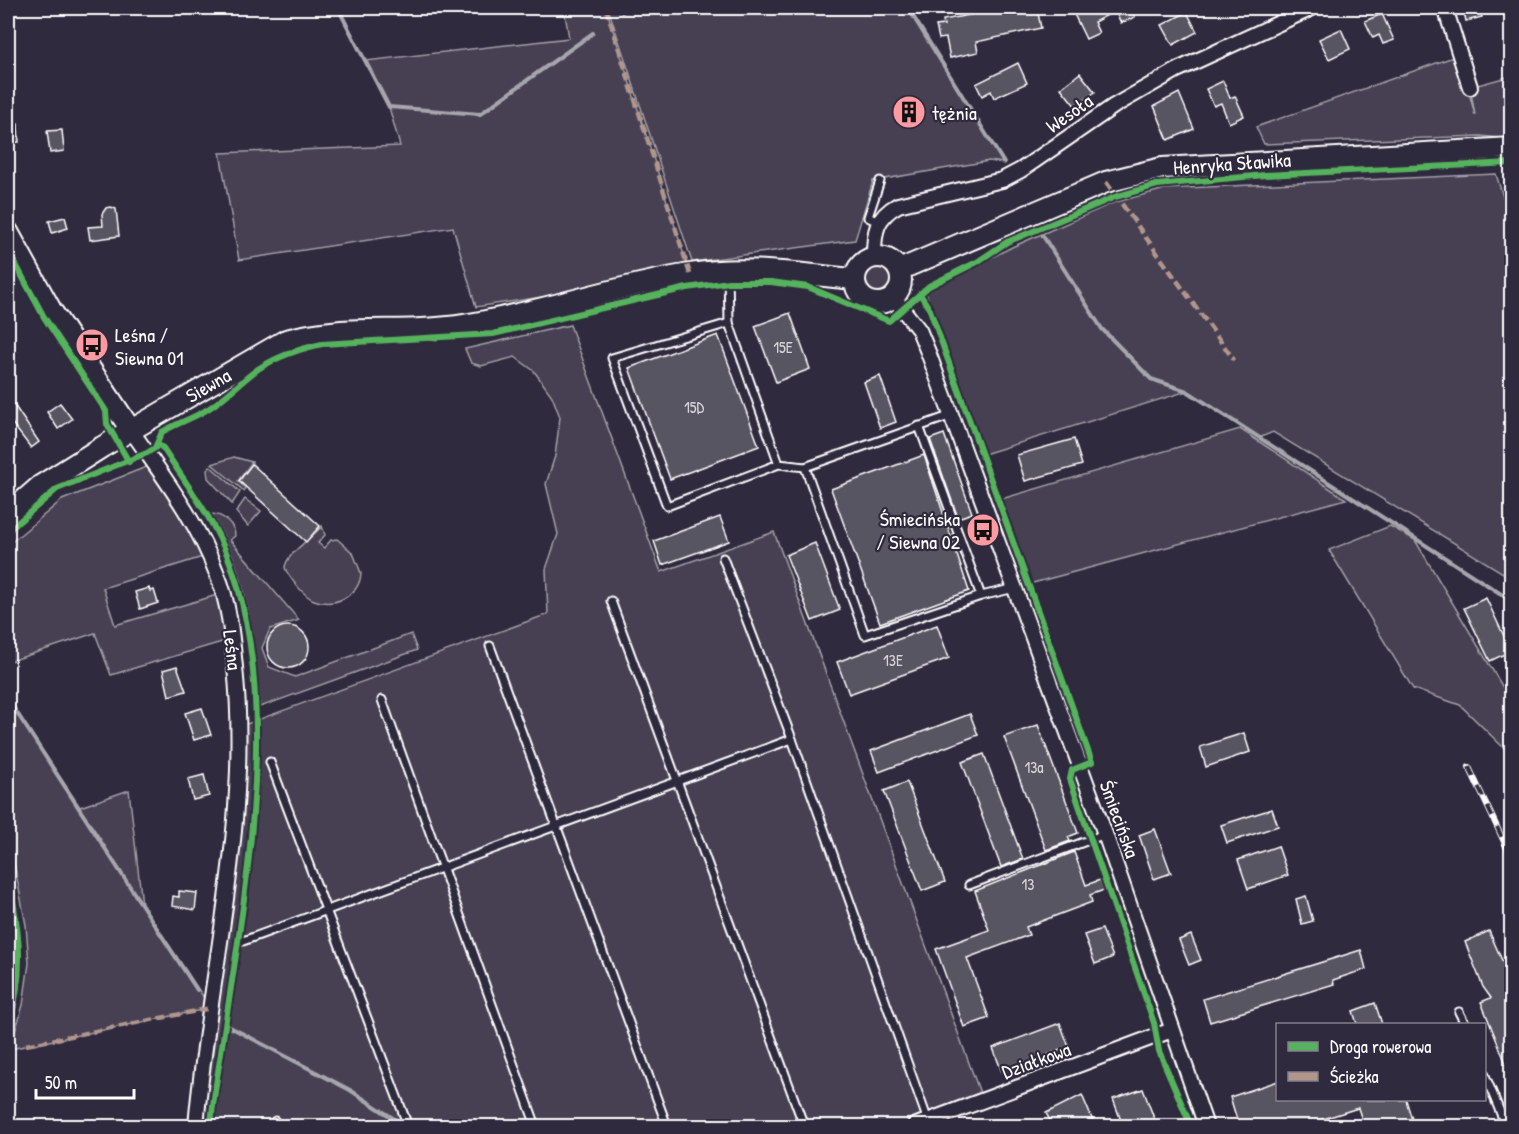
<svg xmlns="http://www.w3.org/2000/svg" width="1519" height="1134" font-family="'Patrick Hand',sans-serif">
  <rect width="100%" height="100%" fill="#2f2a3d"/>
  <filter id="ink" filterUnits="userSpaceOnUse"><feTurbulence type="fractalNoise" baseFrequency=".0167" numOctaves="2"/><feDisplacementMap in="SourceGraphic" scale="12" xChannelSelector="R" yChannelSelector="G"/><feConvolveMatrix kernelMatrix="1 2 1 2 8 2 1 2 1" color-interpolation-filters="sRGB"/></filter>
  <g filter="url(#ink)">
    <g fill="#464152" stroke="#a2a0a8" stroke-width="1.5">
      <polygon points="564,8 606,8 690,274 476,307 453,227 239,260 220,153 400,146 389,107 365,61 569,38"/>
      <polygon points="608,8 927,8 911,12 1004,163 989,161 873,181 855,240 692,262"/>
      <polygon points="1459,55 1475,115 1470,87 1511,76 1511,139 1480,136 1264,144 1256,127"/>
      <polygon points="1496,174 1512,226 1511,578 1273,432 1259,438 1187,391 984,454 926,293 936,286 1012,247 1113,203 1165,189"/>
      <circle cx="878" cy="280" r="13"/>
      <polygon points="570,325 661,572 774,532 983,1101 914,1126 196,1126 211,1008 10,1049 23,1005 29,963 26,925 8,832 8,699 80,807 129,790 142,904 210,1007 241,726 548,614 546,569 558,534 546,484 555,456 560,417 552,396 534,371 515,357 481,366 471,363 465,349"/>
      <polygon points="1240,429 1346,499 1029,584 998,500"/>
      <polygon points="234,457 252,462 238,481 245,488 244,491 212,464"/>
      <polygon points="154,464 209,555 103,588 115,625 224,593 232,639 111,675 95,633 8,662 8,545 62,500"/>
      <polygon points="210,466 240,492 232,504 208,478 207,470"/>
      <polygon points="245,499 261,511 248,526 236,512"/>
      <path d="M211,514C222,514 235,524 235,536L230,540L299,620L270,629L262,648L269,667L295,677L411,634L417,650L260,707C254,639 249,573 211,514Z"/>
      <path d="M322,526L325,535L318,543L324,548L331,540L337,539L353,553L361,573C360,595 335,608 314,600C304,596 290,579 285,568C285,555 312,538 322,526Z"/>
      <polygon points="1390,526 1415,540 1511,701 1511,755 1460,705 1413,689 1329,550"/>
    </g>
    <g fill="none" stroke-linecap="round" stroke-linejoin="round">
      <g stroke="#a7a6ad" stroke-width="4">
        <polyline points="338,8 389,107 480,114 593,33"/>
        <polyline points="908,8 1004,163"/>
        <polyline points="622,12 630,8"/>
        <polyline points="1043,236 1102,329 1151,379 1187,391 1512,601"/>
        <polyline points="8,699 197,990"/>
        <polyline points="228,1026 350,1090 402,1124"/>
      </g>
    </g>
    <g fill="#595564" stroke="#fff" stroke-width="1.5">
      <polygon points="1005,8 1037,8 1041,28 976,42 978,52 950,58 946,38 939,39 936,26 944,25 943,20"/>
      <polygon points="1071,8 1130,8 1135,17 1121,23 1115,11 1094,22 1099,33 1086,39"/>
      <polygon points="1463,8 1480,8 1482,17 1466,21"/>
      <polygon points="1187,12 1197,32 1173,45 1162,25"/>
      <polygon points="1382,14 1394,40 1383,44 1379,35 1373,38 1365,21"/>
      <polygon points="1341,29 1350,49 1329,59 1319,39"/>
      <polygon points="1018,63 1027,83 994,98 991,91 982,96 976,84"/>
      <polygon points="1080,73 1095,92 1076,107 1061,88"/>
      <polygon points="1223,81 1230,98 1235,96 1244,116 1229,123 1221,103 1214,106 1206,89"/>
      <polygon points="1179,93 1194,129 1168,140 1154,106"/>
      <polygon points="18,124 19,142 8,143 8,125"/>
      <polygon points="62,130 64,151 50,153 47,131"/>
      <polygon points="111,207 116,209 119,236 90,240 88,227 103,226 102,214 106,208"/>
      <polygon points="65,217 68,228 52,233 49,221"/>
      <polygon points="790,313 810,369 776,382 755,326"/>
      <polygon points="718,335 759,446 670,479 629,368"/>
      <polygon points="880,376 896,422 880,428 864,382"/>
      <polygon points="8,396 39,442 31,448 8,418"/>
      <polygon points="60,403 72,419 58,429 47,412"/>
      <polygon points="944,434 972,513 958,518 930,439"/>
      <polygon points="1074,439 1082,465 1025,481 1017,455"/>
      <polygon points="924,455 969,591 880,623 831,489"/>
      <polygon points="252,464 320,526 306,542 239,481"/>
      <polygon points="720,517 729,541 662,565 654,541"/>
      <polygon points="815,543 840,610 812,621 786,555"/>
      <polygon points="149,588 150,591 154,590 158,603 140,609 135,592"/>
      <polygon points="1486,598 1511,651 1490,661 1464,608"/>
      <polygon points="937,625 949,658 849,694 837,662"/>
      <circle cx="288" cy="647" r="21"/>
      <polygon points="177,666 186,691 169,696 163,670"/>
      <polygon points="202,708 211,735 194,740 185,713"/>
      <polygon points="970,714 978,735 879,772 871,751"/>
      <polygon points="1038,725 1078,833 1068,837 1070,841 1046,850 1004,737"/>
      <polygon points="1244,733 1250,752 1206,767 1200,747"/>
      <polygon points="984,754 1023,859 1001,867 962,762"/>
      <polygon points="204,775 209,796 193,800 188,779"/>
      <polygon points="907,782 945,882 922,891 884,791"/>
      <polygon points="1272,809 1278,826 1227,843 1221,825"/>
      <polygon points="1155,829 1171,873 1154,879 1139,835"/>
      <polygon points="1278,846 1288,875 1248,889 1238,860"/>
      <polygon points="1074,852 1086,885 1100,880 1104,890 1090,895 1092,902 1026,927 1029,935 967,958 989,1018 964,1027 936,949 989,930 975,891"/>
      <polygon points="179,891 197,893 195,910 172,906 173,896 179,897"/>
      <polygon points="1306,896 1313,921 1302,924 1296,899"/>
      <polygon points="1102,929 1113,957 1095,964 1084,935"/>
      <polygon points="1489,931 1512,983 1511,1076 1481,1002 1491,998 1483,987 1465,942"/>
      <polygon points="1191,935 1201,960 1189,965 1179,940"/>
      <polygon points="1361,950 1366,969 1333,980 1334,984 1210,1022 1203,999"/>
      <polygon points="1375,1003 1382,1024 1357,1024 1353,1011"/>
      <polygon points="1060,1023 1069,1047 1002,1072 993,1048"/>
      <polygon points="1278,1081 1278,1100 1406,1100 1414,1126 1364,1126 1358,1108 1301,1126 1239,1126 1230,1097"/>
      <polygon points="1143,1089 1157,1126 1123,1126 1113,1099"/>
      <polygon points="1082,1095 1095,1126 1053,1126 1046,1113"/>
    </g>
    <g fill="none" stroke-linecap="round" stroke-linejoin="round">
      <g stroke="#fff" stroke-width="11">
        <g id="lane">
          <polyline points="878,222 868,217 880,181"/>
          <polyline points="728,271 729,323"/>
          <polyline points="779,464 667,506 612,358 729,323 779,464 805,467 952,415"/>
          <polyline points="805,467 865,635 981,596 919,426"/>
          <polyline points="723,558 792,739"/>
          <polyline points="981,596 1015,588"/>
          <polyline points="611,601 804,1126"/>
          <polyline points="490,646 667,1126"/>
          <polyline points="382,700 536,1126"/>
          <polyline points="270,762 408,1126"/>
          <polyline points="969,885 1105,834"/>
          <polyline points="243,941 792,739 928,1121"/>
          <polyline points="1459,1012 1465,1024"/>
          <polyline points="1484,1073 1506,1126"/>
          <polyline points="275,1121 277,1126"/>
        </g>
      </g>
      <g stroke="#fff" stroke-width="18">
        <g id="street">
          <polyline points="1445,8 1470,87"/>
          <path d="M874,256C874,232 876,217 898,205L1002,180L1021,170L1114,106L1177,70L1312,8"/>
          <polyline points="893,297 919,330 928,352 1105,834 1206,1126"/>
          <path d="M131,430C162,475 198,522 217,574C229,603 232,636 235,667C251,822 209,973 196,1126"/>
          <polyline points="914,1126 1172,1030"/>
        </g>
      </g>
      <g stroke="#fff" stroke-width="24">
        <g id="secondary">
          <polyline points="8,232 51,310 131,430"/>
          <circle cx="878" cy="280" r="23"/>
          <polyline points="899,270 1106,182 1162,168 1512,148"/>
          <path d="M8,514L40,486L102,447L286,340C345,323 404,335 463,325C540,313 614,286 690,274C745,265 800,274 854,279"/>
          <polyline points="8,945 8,961"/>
        </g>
      </g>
      <use href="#lane" stroke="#2f2a3d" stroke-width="7"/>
      <use href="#street" stroke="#2f2a3d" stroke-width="14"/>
      <use href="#secondary" stroke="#2f2a3d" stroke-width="20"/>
      <g stroke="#fff" stroke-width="6">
        <polyline id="rail" points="1469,767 1512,859"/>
      </g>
      <use href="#rail" stroke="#2f2a3d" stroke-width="4" stroke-dasharray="11" stroke-linecap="butt"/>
      <g stroke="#b2968c" stroke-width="4.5" stroke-dasharray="9 4.5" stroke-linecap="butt">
        <polyline points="606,8 690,274"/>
        <polyline points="1106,182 1234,360"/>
        <polyline points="26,1045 211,1008"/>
      </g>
      <g stroke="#2f2a3d" stroke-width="10">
        <g id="cycleway">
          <polyline points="8,250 44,317 106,411 107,424 129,462"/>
          <polyline points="920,294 930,310 1092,762 1072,770 1070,779 1154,1023 1159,1051 1191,1126"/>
          <path d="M157,444L163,448C187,485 216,522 231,565C280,703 246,891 224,1032C220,1064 213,1095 211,1126"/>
          <path d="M8,531L57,489L147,453L155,448L162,432C177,423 194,418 208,409C227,397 241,381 258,369C278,356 299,349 322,344L493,334L687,288L729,282H771L808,287L889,321L929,286L977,262L1007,242L1115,197L1157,185L1265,175L1512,163"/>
          <path d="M8,873C19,930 26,970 8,1028"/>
        </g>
      </g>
      <use href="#cycleway" stroke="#56b35d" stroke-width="6"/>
    </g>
  </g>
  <defs>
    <g id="building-disc" transform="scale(1.725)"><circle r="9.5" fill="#ff9aa2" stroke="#2f2a3d"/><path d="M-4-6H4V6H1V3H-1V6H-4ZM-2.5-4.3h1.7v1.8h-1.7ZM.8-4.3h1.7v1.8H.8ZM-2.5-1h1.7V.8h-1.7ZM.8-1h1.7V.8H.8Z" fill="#111"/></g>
    <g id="bus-disc" transform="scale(1.725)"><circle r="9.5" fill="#ff9aa2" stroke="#2f2a3d"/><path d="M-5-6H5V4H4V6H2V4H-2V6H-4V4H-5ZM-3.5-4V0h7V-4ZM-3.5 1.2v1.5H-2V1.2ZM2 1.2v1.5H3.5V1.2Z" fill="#111"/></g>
  </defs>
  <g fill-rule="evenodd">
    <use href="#building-disc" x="909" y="112"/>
    <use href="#bus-disc" x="92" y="345"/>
    <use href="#bus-disc" x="983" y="530"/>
  </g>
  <g text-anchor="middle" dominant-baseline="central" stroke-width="4.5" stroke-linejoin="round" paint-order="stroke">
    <g font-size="16" fill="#d6d4d8">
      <text x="783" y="347">15E</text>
      <text x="694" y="407">15D</text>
      <text x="893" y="660">13E</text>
      <text x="1034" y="767">13a</text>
      <text x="1028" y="884">13</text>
    </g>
    <g font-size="20" fill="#fff" stroke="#2f2a3d" text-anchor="start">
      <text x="932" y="112">tężnia</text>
      <text x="115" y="334">Leśna /<tspan x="115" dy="23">Siewna 01</tspan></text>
      <text x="960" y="518" text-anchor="end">Śmiecińska<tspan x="960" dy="23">/ Siewna 02</tspan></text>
    </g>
    <g font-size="20" fill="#fff" stroke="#2f2a3d">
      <text transform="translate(1069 113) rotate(-35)">Wesoła</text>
      <text transform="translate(1232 163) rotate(-4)">Henryka Sławika</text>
      <text transform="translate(208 385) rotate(-30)">Siewna</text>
      <text transform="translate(233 650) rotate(83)">Leśna</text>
      <text transform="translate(1120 819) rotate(70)">Śmiecińska</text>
      <text transform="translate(1036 1060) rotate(-20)">Działkowa</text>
    </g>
  </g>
  <rect width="1519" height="1134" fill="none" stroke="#2f2a3d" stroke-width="30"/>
  <rect x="15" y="15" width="1489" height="1104" fill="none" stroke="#fff" stroke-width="2" filter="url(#ink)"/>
  <rect x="1276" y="1023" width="210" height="78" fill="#2f2a3d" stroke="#827f8b" stroke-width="1.5"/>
  <rect x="1288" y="1042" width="30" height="9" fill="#56b35d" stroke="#827f8b" stroke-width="1.5"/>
  <text x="1330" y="1053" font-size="18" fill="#ffffff">Droga rowerowa</text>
  <rect x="1288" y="1072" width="30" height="9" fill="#b2968c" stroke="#827f8b" stroke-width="1.5"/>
  <text x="1330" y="1083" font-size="18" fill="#ffffff">Ścieżka</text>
  <path d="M36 1089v9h98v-9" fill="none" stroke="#ffffff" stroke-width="3"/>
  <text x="45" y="1089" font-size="18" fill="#ffffff" stroke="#2f2a3d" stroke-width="4.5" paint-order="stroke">50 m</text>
</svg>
